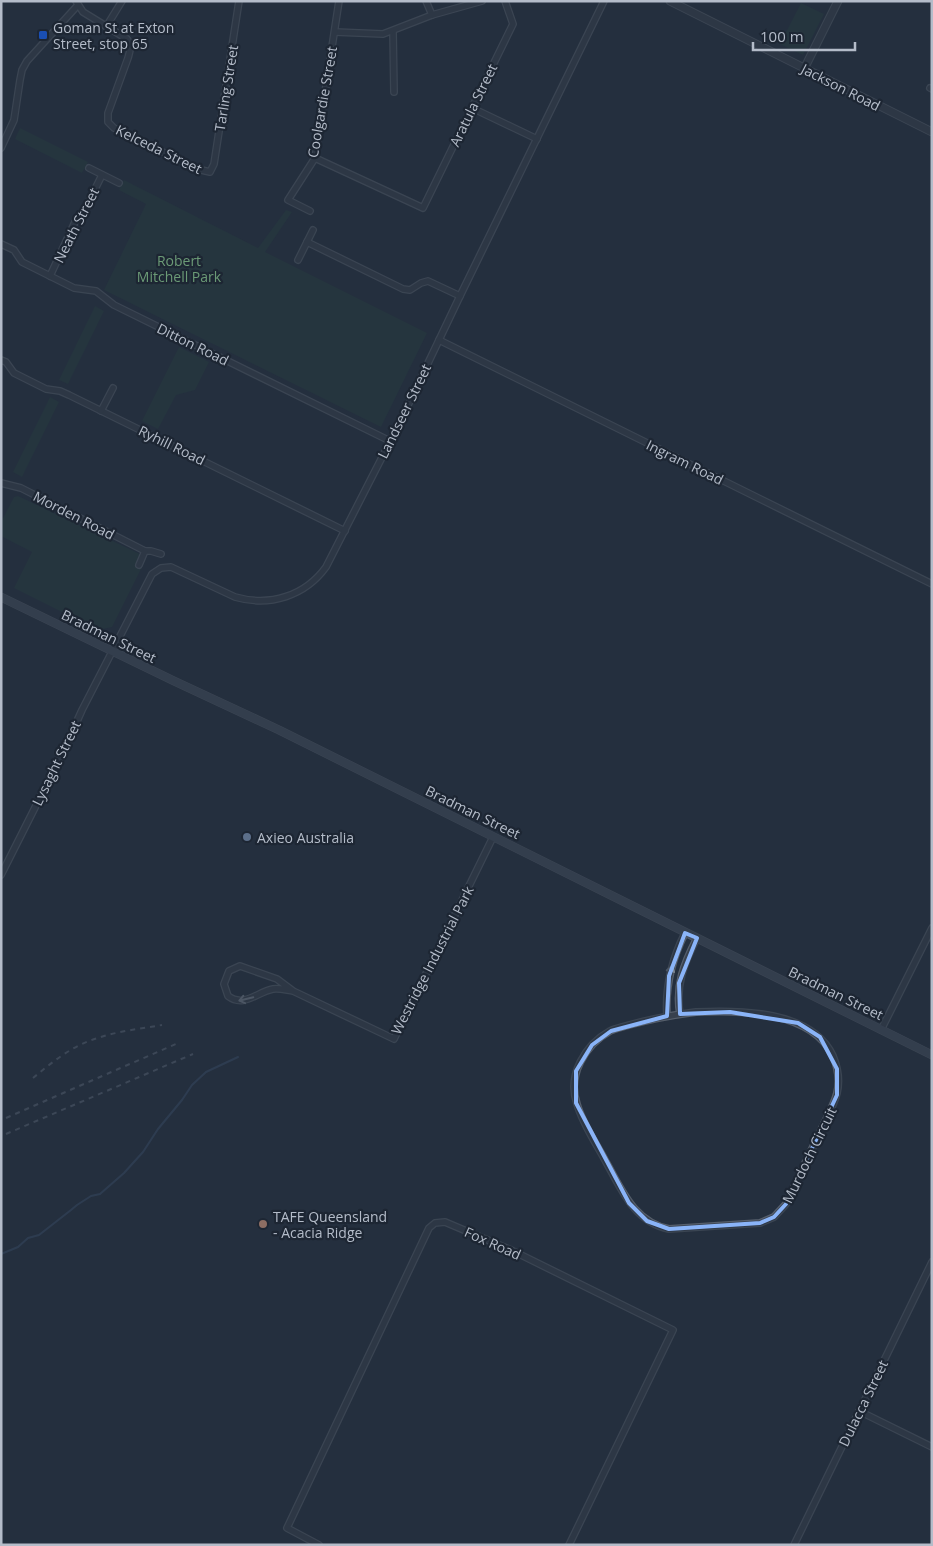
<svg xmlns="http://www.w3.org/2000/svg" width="933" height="1546" font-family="'Open Sans',sans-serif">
  <rect width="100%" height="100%" fill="#242f3e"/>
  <g fill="#263c3f">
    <polygon points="801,3 824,14 803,55 780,44"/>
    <polygon points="20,128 88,162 82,173 15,139"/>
    <polygon points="124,180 258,248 286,210 292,212 265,252 427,333 381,427 104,290 146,204 119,190"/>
    <polygon points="95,306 104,311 68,384 59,380"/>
    <polygon points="179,347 209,362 195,390 176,395 158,429 142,421"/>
    <polygon points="50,397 59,402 22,477 13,472"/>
    <polygon points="18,496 140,554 146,559 112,627 98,630 14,588 32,552 1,536 1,522 14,497"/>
  </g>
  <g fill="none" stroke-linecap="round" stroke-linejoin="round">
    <polyline stroke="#394c67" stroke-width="2" points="1,1254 18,1247 28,1238 39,1235 71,1210 77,1205 91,1196 100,1194 124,1173 143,1152 158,1129 182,1100 192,1085 206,1072 238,1057"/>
    <g stroke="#565f6c" stroke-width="8">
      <g id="minor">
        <path d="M76,1L83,12L127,39C132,46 130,51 128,58L108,113V122L114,128L197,169L210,172L214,164L239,1"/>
        <polyline points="426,1 432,15"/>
        <polyline points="106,27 122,1"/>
        <polyline points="393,31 394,92"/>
        <polyline points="335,32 383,34 432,15 482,1"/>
        <polyline points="930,88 932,89"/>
        <polyline points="472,108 537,139"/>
        <polyline points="1,148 14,120 20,80 22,70 27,61 78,5"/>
        <polyline points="315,158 423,208 513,24 505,1"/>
        <polyline points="89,168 119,183"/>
        <polyline points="310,211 288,200 315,158 339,1"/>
        <polyline points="307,242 403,289 410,290 421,283 428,281 460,296"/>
        <polyline points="1,244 14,250 22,262 74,288 96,291 114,305 390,441"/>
        <polyline points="298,260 313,230"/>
        <polyline points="50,276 75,222 85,209 102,175"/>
        <polyline points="439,340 932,584"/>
        <polyline points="1,360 6,362 14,373 46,389 60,391 69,395 345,531"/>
        <polyline points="101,411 113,388"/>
        <polyline points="1,483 21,488 145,551 151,551 161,554"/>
        <polyline points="139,565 145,551"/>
        <path d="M1,875L64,750L82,710L152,574L161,568L171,567L235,597C270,607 305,596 326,567L398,426L460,296L604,1"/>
        <path d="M293,991C286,990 279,988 273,989C257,992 244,1008 228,996L224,984L229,971L240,966L277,979L293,991L394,1039L493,837"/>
        <path d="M696,1012C739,1010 812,1010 833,1056C838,1068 840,1080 837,1093C834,1105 827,1117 822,1128C810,1153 798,1178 786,1204L774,1217L760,1223L669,1229C634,1222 622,1190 606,1162C596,1143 583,1125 577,1104C567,1075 585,1045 610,1031C616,1028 623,1027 629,1025C651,1019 673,1015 696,1012Z"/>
        <path d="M680,1014C675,986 684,963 697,938"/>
        <path d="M667,1016C665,987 672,959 685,933"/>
        <polyline points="881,1030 932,928"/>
        <polyline points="859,1411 932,1447"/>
        <polyline points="319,1545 287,1528 429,1228 435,1223 445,1222 511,1250 673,1330 569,1545"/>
        <polyline points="794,1545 932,1262"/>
      </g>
    </g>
    <g stroke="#565f6c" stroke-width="9">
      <g id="tertiary">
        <polyline points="670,1 932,132"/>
        <polyline points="804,69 838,1"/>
      </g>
    </g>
    <g stroke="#565f6c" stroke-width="9">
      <polyline id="secondary" points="1,597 174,681 279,730 932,1055"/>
    </g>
    <use href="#minor" stroke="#38414e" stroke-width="5.5"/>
    <use href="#tertiary" stroke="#38414e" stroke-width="7"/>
    <use href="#secondary" stroke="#465061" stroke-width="8"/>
    <g stroke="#5a6575" stroke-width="2" stroke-dasharray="5 5" stroke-linecap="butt">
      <path d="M33,1078C50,1064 68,1049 89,1041C112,1032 138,1029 162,1025"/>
      <polyline points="6,1118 178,1043"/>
      <polyline points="6,1134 193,1054"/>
    </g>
  </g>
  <defs><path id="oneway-shaft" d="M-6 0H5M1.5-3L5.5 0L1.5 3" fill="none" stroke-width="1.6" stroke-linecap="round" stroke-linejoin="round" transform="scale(1.25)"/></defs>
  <g stroke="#7c8592">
    <use href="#oneway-shaft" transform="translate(670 973) rotate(-77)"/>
    <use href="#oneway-shaft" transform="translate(246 999) rotate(166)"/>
  </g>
  <path d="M0 0H933V1546H0ZM685,933L697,938L679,983L680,1014L730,1012L798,1023L820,1037L837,1069V1095L786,1204L774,1217L760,1223L669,1229L647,1221L629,1203L576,1103V1071L592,1045L611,1031L667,1016L669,976Z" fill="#242f3e" fill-opacity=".55" fill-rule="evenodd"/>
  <path fill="none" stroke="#8ab4f8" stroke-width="4" stroke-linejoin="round" d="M685,933L697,938L679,983L680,1014L730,1012L798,1023L820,1037L837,1069V1095L786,1204L774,1217L760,1223L669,1229L647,1221L629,1203L576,1103V1071L592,1045L611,1031L667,1016L669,976Z"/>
  <rect fill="#1a4fb4" stroke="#1d2633" stroke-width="2" x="38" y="30" width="10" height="10" rx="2.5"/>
  <circle fill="#5c6f8a" stroke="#1d2633" stroke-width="2" cx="247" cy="837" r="5"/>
  <circle fill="#8d6e63" stroke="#1d2633" stroke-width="2" cx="263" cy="1224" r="5"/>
  <g text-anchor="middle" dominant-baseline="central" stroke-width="4.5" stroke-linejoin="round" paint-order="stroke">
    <g font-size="14" fill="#b4bcc9" stroke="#1d2633" text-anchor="start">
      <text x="53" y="27">Goman St at Exton<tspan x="53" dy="16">Street, stop 65</tspan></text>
      <text x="257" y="837">Axieo Australia</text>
      <text x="273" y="1216">TAFE Queensland<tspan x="273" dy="16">- Acacia Ridge</tspan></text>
    </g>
    <g font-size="14" fill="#b4bcc9" stroke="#1d2633">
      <text transform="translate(841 87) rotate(27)">Jackson Road</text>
      <text transform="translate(226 88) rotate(-81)">Tarling Street</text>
      <text transform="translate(322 102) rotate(-80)">Coolgardie Street</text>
      <text transform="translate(473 105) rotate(-64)">Aratula Street</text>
      <text transform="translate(159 149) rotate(26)">Kelceda Street</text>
      <text transform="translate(76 225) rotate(-63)">Neath Street</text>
      <text transform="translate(193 344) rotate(26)">Ditton Road</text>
      <text transform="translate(404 411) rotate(-64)">Landseer Street</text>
      <text transform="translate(172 445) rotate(26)">Ryhill Road</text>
      <text transform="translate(685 462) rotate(26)">Ingram Road</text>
      <text transform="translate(74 515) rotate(27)">Morden Road</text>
      <text transform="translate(109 636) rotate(26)">Bradman Street</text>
      <text transform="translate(56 763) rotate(-64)">Lysaght Street</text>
      <text transform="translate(473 812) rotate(26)">Bradman Street</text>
      <text transform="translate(432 960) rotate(-63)">Westridge Industrial Park</text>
      <text transform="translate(836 993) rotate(26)">Bradman Street</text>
      <text transform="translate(809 1155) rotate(-64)">Murdoch Circuit</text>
      <text transform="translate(493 1243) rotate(24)">Fox Road</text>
      <text transform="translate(863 1403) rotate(-64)">Dulacca Street</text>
    </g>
    <g font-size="14" fill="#6b9a76" stroke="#1d2633">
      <text x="179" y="260">Robert<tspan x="179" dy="16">Mitchell Park</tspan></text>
    </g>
  </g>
  <rect width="933" height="1546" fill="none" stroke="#b4bcc9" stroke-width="5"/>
  <path d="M753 42v8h102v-8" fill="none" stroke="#b4bcc9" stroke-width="2.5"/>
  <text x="760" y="42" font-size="15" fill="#b4bcc9" stroke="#1d2633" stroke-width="4" paint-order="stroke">100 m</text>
</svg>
